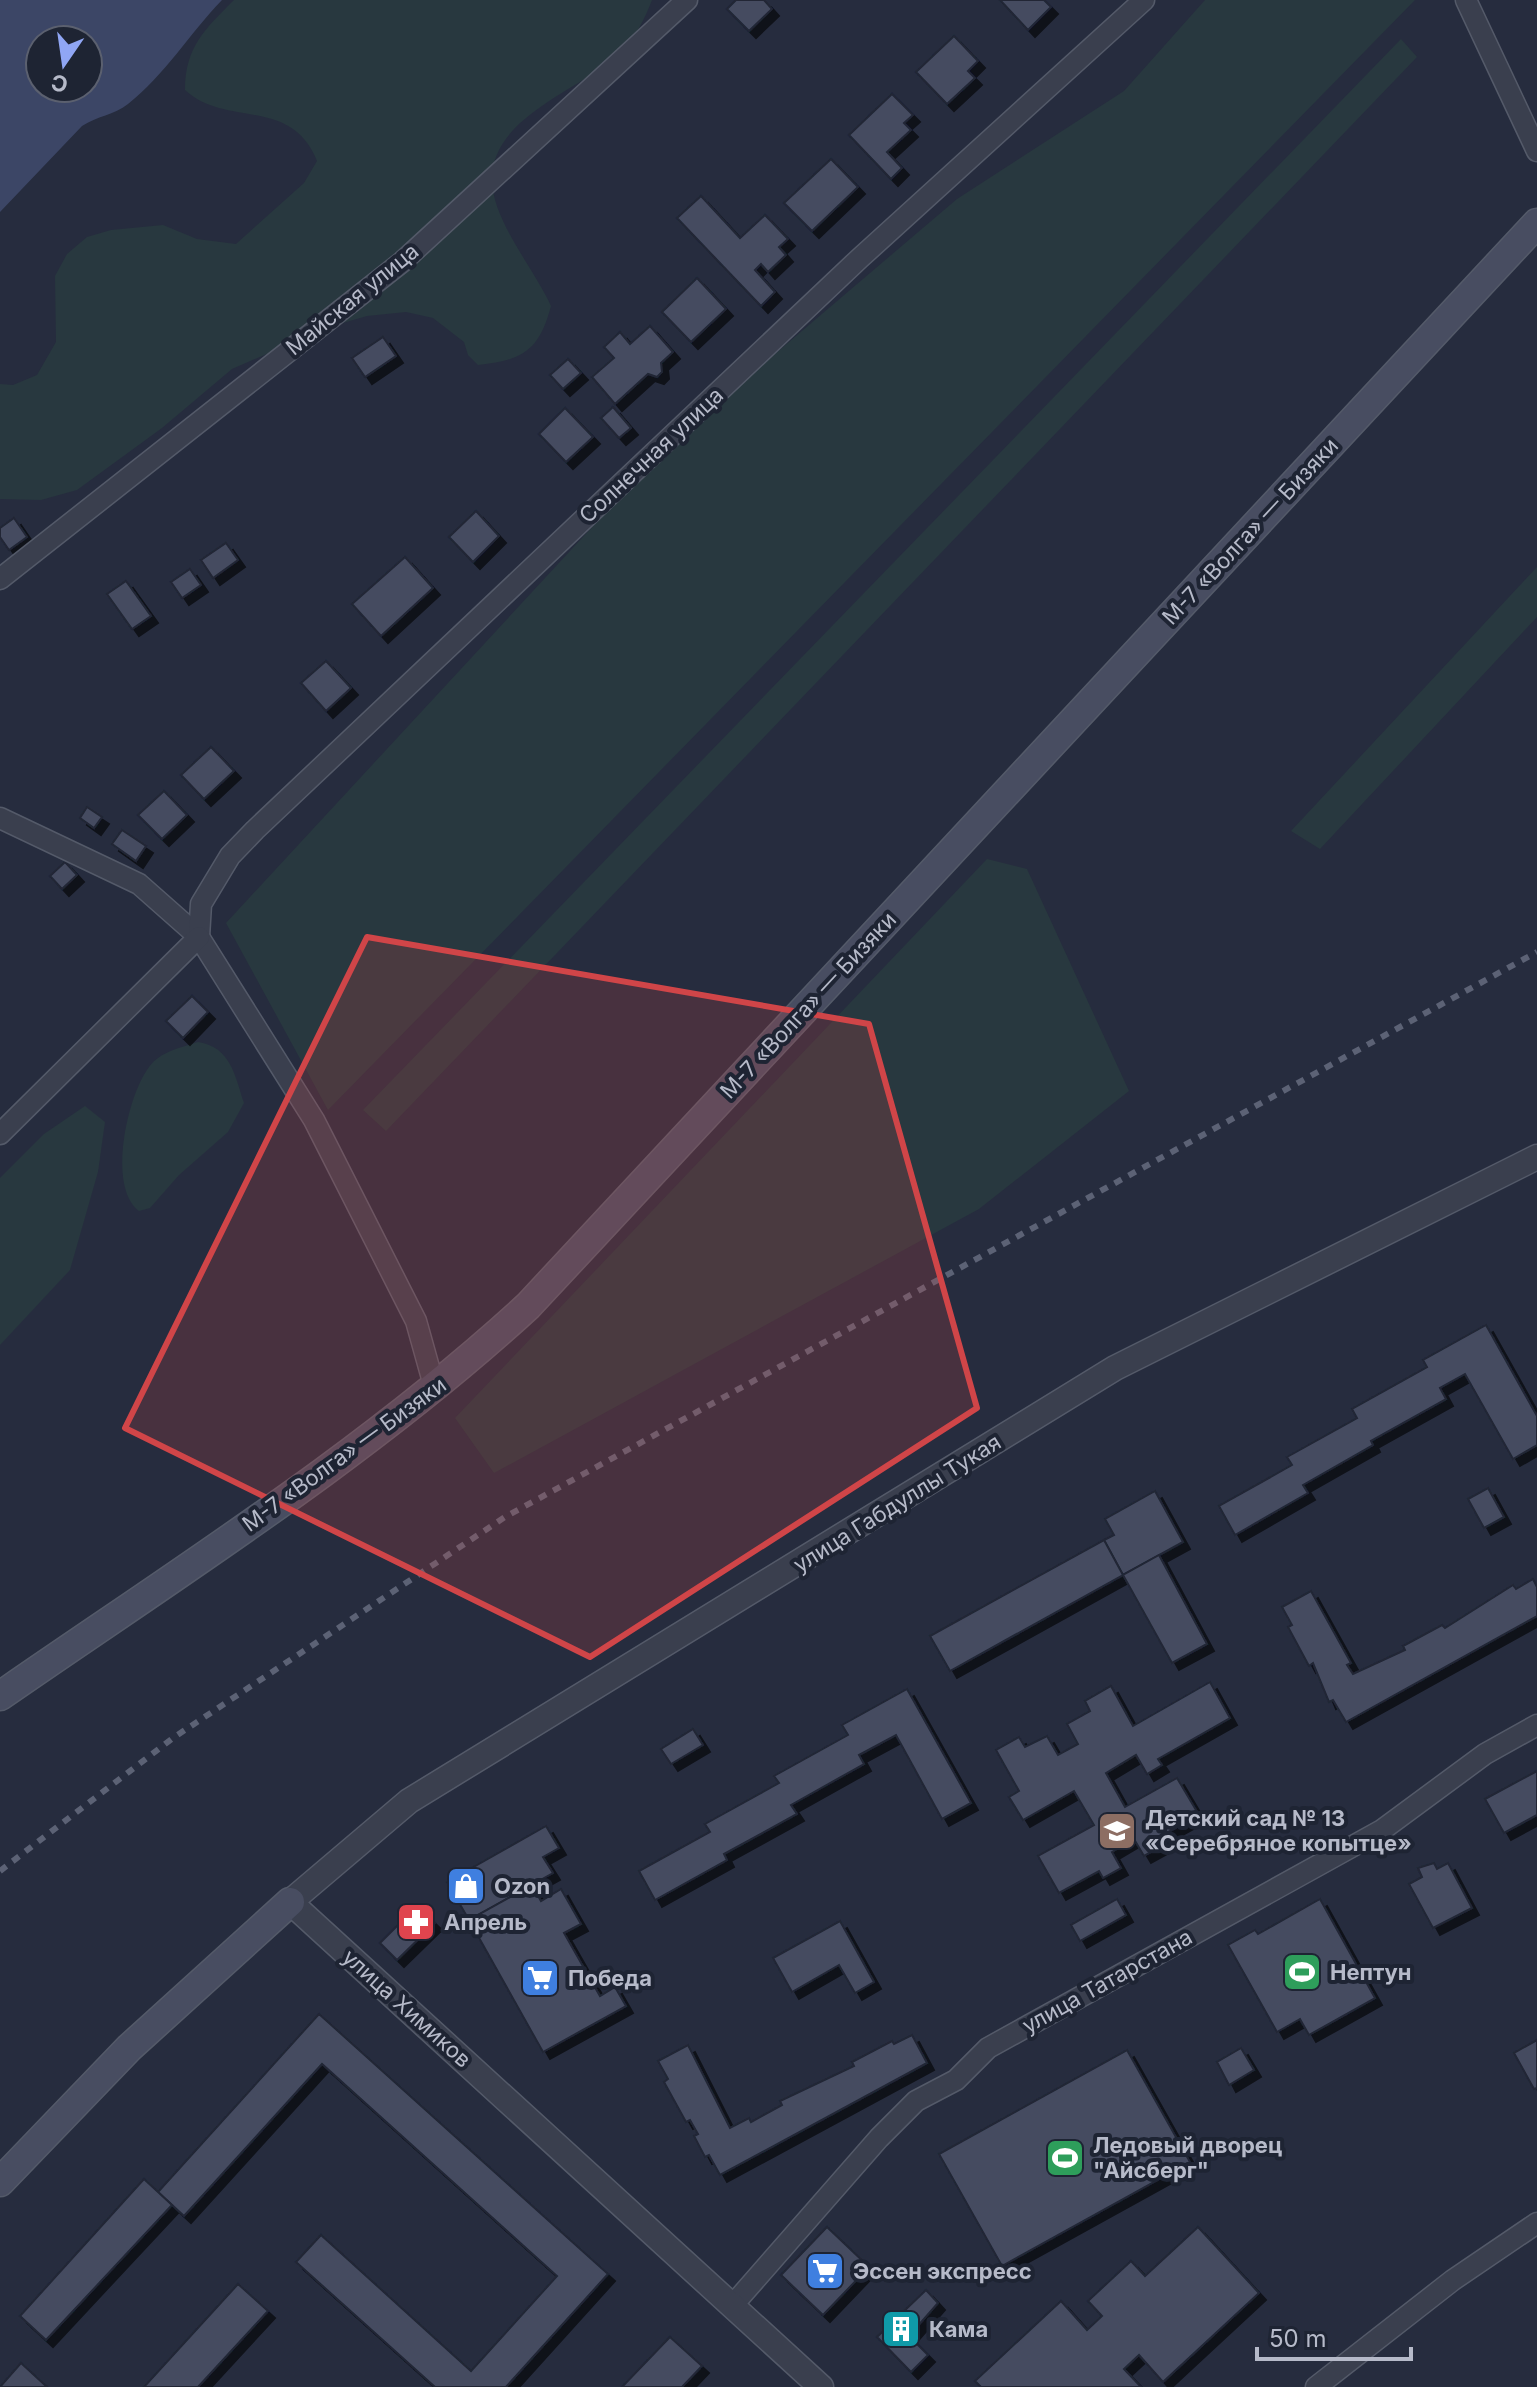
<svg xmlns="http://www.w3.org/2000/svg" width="1537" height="2387" font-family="Inter,sans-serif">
  <defs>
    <filter id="shadow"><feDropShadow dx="7" dy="7" stdDeviation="0" flood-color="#0009"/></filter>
  </defs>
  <rect width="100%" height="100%" fill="#262c3e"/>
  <g fill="#28383f">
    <path d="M234,0H652C643,23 635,38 617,56C580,90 491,117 492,180C492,220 535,270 551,306C539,351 523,360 478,365L468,355L464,342L433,318L406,312L367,316L329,327L232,369L162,428L77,490L41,500L0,499V384L13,385L37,375L56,342L55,276L67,254L87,237L111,230L163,225L197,239L236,244L304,183L317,161C291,96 226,128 185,90C185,47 205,29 234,0Z"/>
    <polygon points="1205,0 1415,0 328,1110 226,923 669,444 957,199 1124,91"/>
    <polygon points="1401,39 1417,57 386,1131 363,1110"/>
    <polygon points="1537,567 1537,617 1320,849 1291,831"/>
    <polygon points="987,859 1027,869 1129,1091 979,1209 494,1473 455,1418"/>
    <path d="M198,1042C231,1047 235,1076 244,1103L228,1132L179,1175L150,1208L139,1211C107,1187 127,1096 149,1067C161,1051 180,1048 198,1042Z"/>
    <polygon points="85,1106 105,1122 98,1172 70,1270 0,1345 0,1178 44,1134"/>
  </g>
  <path fill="#3c4666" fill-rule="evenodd" d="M0,0H222C190,33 164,76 128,104C114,115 97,116 82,126L0,212ZM40,40H88V88H40Z"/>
  <g fill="#454b60" stroke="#202635" stroke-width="2" filter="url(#shadow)">
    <polygon points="736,0 764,0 772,9 749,31 727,9"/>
    <polygon points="1000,0 1044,0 1051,7 1028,30"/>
    <polygon points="954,36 978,61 968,71 975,78 947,104 916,72"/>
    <polygon points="892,94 913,115 904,123 911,130 887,152 902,168 891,179 849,135"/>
    <polygon points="831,159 858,187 812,231 784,203"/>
    <polygon points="701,196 740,238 765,215 788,239 779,247 786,255 768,272 761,264 755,270 775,292 761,306 677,218"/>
    <polygon points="697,278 726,309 691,342 662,312"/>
    <polygon points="650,326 673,352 661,363 662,372 657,377 648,374 615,404 592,377 614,358 604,347 620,332 630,344"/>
    <polygon points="383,337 396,356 365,377 352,358"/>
    <polygon points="568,359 581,373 563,389 550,375"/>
    <polygon points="613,407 631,428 619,438 601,418"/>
    <polygon points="565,408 593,437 566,462 539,434"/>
    <polygon points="476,511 499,536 473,562 449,537"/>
    <polygon points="14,518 27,537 9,550 0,537 0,528"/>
    <polygon points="226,543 238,560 213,578 201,560"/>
    <polygon points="405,557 433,588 381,636 352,604"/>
    <polygon points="190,569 201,585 182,598 171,582"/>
    <polygon points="126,581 151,616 132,629 107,594"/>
    <polygon points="326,661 351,688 326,711 301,683"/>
    <polygon points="211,747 234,771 204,799 181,775"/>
    <polygon points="164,791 187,815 162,839 138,815"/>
    <polygon points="87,807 102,817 94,828 80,818"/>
    <polygon points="122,830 146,846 136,861 112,844"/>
    <polygon points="65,862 77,875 62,889 50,876"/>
    <polygon points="192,996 208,1012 183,1038 166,1021"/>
    <polygon points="1486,1325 1537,1416 1537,1445 1513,1459 1465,1374 1440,1388 1446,1399 1371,1441 1373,1445 1303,1485 1308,1493 1235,1535 1219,1506 1292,1465 1287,1457 1357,1418 1352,1409 1427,1367 1423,1360"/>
    <polygon points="1488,1488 1504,1517 1484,1528 1468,1499"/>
    <polygon points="1155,1491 1183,1542 1123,1575 1104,1540 1114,1535 1105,1519"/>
    <polygon points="1104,1540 1123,1575 950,1671 930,1636"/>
    <polygon points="1159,1555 1207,1644 1172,1663 1123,1575"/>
    <polygon points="1533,1579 1537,1587 1537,1616 1346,1722 1333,1700 1329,1702 1313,1663 1309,1666 1288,1627 1292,1625 1282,1607 1311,1591 1351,1663 1347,1665 1353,1674 1405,1650 1403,1646 1442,1625 1445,1628 1513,1585 1516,1589"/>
    <polygon points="1210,1682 1230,1718 1158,1759 1162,1765 1147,1774 1136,1755 1106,1773 1125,1807 1177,1778 1199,1815 1159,1837 1164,1845 1144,1856 1134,1839 1112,1852 1121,1868 1103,1878 1099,1871 1059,1893 1038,1856 1094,1825 1074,1791 1023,1820 1009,1797 1019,1791 996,1750 1019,1737 1025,1747 1047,1736 1058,1755 1078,1744 1067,1724 1090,1711 1085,1701 1111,1686 1133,1726"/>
    <polygon points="907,1689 971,1803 942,1819 896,1735 859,1755 864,1764 791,1805 797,1814 724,1854 727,1860 655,1900 639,1871 710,1832 705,1824 779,1783 774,1776 848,1735 842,1725"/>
    <polygon points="693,1729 703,1745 671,1764 661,1749"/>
    <polygon points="1537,1771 1537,1815 1504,1833 1485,1799"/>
    <polygon points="546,1826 559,1848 543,1857 553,1873 469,1920 447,1882"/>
    <polygon points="1434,1863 1437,1869 1448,1863 1472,1908 1433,1928 1409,1884 1422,1877 1418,1868"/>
    <polygon points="532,1885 541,1901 561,1889 581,1924 564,1933 600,1996 615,1987 626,2006 543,2052 469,1920"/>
    <polygon points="1117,1899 1126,1915 1080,1941 1071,1925"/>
    <polygon points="1320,1899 1375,1998 1309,2035 1300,2019 1277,2032 1228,1945 1255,1930 1258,1934"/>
    <polygon points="417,1906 435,1923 397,1960 380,1943"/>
    <polygon points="840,1921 874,1982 855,1993 839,1965 792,1992 773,1958"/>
    <polygon points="319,2014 608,2274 506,2387 435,2387 296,2262 321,2235 471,2371 557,2276 322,2064 184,2216 158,2192"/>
    <polygon points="912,2035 927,2063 720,2175 709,2155 705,2157 694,2136 698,2134 690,2120 686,2122 664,2082 668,2079 658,2061 688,2045 730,2128 749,2118 751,2122 782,2105 780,2101 854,2066 852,2062 892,2041 894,2044"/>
    <polygon points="1537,2040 1537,2088 1534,2089 1514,2053"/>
    <polygon points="1241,2048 1254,2070 1229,2085 1217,2062"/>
    <polygon points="1127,2050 1190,2162 1002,2266 939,2154"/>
    <polygon points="144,2179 172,2205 46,2340 20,2316"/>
    <polygon points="827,2227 869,2267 823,2315 781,2275"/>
    <polygon points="1198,2227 1259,2293 1163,2382 1139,2355 1124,2369 1141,2387 981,2387 975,2381 1061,2301 1087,2330 1102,2316 1088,2301 1131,2261 1145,2276"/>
    <polygon points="238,2284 268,2311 198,2387 144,2387"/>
    <polygon points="926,2290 938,2303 909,2336 928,2355 911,2372 877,2337"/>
    <polygon points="670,2337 702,2366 682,2387 622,2387"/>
    <polygon points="21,2363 47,2387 0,2387"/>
  </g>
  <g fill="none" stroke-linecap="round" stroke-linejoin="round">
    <g stroke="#545a69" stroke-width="23">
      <g id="minor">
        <polyline points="1466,0 1537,151"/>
        <polyline points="0,579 402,262 687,0"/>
        <polyline points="0,818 139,884 199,937 314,1120 416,1321 435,1389"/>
        <polyline points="199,937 201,904 230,856 255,830 860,258 1144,0"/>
        <polyline points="0,1134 199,937"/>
        <polyline points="732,2306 879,2138 916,2101 956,2080 988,2048 1382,1830 1485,1754 1537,1725"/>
        <polyline points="1316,2387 1453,2280 1537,2223"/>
      </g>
    </g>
    <g stroke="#545a69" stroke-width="27">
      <polyline id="tertiary" points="821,2387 290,1902 409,1801 1115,1368 1537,1157"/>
    </g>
    <g stroke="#545a69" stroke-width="31">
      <g id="secondary">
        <path d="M0,1696C179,1572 367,1454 528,1306L1537,223"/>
        <polyline points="0,2182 129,2048 290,1902"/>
      </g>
    </g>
    <use href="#minor" stroke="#3a3f4e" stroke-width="20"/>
    <use href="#tertiary" stroke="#3a3f4e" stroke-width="24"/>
    <use href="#secondary" stroke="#484d61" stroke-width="28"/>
    <polyline stroke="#5c6275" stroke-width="6" stroke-dasharray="8 8" stroke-linecap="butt" points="0,1871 173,1738 505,1517 1537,952"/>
  </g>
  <path fill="#d04548" fill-opacity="0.2" stroke="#d04548" stroke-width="6" stroke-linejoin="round" d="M367,937L869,1024L977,1408L590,1657L125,1428Z"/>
  <defs>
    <g id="school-square" transform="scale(2)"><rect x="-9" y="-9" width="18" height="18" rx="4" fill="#8d6e63" stroke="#1e2433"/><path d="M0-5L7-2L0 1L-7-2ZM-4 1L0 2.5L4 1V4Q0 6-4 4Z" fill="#fff"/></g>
    <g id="shop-square" transform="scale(2)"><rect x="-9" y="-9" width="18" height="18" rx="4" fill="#3f7fe0" stroke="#1e2433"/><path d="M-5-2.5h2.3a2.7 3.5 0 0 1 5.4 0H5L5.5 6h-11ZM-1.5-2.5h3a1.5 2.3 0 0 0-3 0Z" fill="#fff"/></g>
    <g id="pharmacy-square" transform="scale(2)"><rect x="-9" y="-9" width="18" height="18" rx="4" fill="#e0444e" stroke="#1e2433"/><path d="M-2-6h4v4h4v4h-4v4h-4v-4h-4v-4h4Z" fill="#fff"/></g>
    <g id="stadium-square" transform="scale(2)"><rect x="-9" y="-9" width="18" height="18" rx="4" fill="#2e9e5b" stroke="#1e2433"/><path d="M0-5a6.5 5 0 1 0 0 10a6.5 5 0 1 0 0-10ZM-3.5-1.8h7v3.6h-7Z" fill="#fff"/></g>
    <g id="supermarket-square" transform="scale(2)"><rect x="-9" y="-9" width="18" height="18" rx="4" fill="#3f7fe0" stroke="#1e2433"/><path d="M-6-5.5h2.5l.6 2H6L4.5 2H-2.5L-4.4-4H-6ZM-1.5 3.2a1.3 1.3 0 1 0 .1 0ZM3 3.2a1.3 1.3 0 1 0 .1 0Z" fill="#fff"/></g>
    <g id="building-square" transform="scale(2)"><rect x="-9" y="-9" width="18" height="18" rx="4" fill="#0f9aa8" stroke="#1e2433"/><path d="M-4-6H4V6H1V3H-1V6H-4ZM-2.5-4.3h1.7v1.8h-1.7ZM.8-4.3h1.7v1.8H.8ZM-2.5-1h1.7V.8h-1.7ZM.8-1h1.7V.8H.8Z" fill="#fff"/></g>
  </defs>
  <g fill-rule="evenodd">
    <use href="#school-square" x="1117" y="1831"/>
    <use href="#shop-square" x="466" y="1886"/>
    <use href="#pharmacy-square" x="416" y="1922"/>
    <use href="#stadium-square" x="1302" y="1972"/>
    <use href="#supermarket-square" x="540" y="1978"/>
    <use href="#stadium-square" x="1065" y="2158"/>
    <use href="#supermarket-square" x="825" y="2271"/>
    <use href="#building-square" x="901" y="2329"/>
  </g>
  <g text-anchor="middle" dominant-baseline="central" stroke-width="8" stroke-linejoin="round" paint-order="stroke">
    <g font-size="22" fill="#b6bac9" stroke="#1e2433">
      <text transform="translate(352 299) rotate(-39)">Майская улица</text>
      <text transform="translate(651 455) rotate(-43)">Солнечная улица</text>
      <text transform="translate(1250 531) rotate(-47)">М-7 «Волга» — Бизяки</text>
      <text transform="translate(808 1005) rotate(-47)">М-7 «Волга» — Бизяки</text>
      <text transform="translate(344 1454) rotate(-36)">М-7 «Волга» — Бизяки</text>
      <text transform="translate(897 1503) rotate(-32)">улица Габдуллы Тукая</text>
      <text transform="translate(1107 1981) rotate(-29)">улица Татарстана</text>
      <text transform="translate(407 2008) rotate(42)">улица Химиков</text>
    </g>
    <g font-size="22" font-weight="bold" fill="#b6bac9" stroke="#1e2433" text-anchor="start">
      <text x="1145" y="1818">Детский сад № 13<tspan x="1145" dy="25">«Серебряное копытце»</tspan></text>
      <text x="494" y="1886">Ozon</text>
      <text x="444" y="1922">Апрель</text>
      <text x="1330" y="1972">Нептун</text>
      <text x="568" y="1978">Победа</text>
      <text x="1093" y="2145">Ледовый дворец<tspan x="1093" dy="25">"Айсберг"</tspan></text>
      <text x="853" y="2271">Эссен экспресс</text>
      <text x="929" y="2329">Кама</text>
    </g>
  </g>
  <g transform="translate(64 64) rotate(193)"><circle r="38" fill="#1e2433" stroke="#5b606f" stroke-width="2"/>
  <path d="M0-6L14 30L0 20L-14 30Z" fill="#90a6f4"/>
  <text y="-12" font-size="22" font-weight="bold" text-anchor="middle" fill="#b6bac9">С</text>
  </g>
  <path d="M1257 2347v12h154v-12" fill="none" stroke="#b6bac9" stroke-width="4"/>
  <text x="1269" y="2347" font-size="24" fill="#b6bac9" stroke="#1e2433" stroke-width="6" paint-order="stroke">50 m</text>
</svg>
